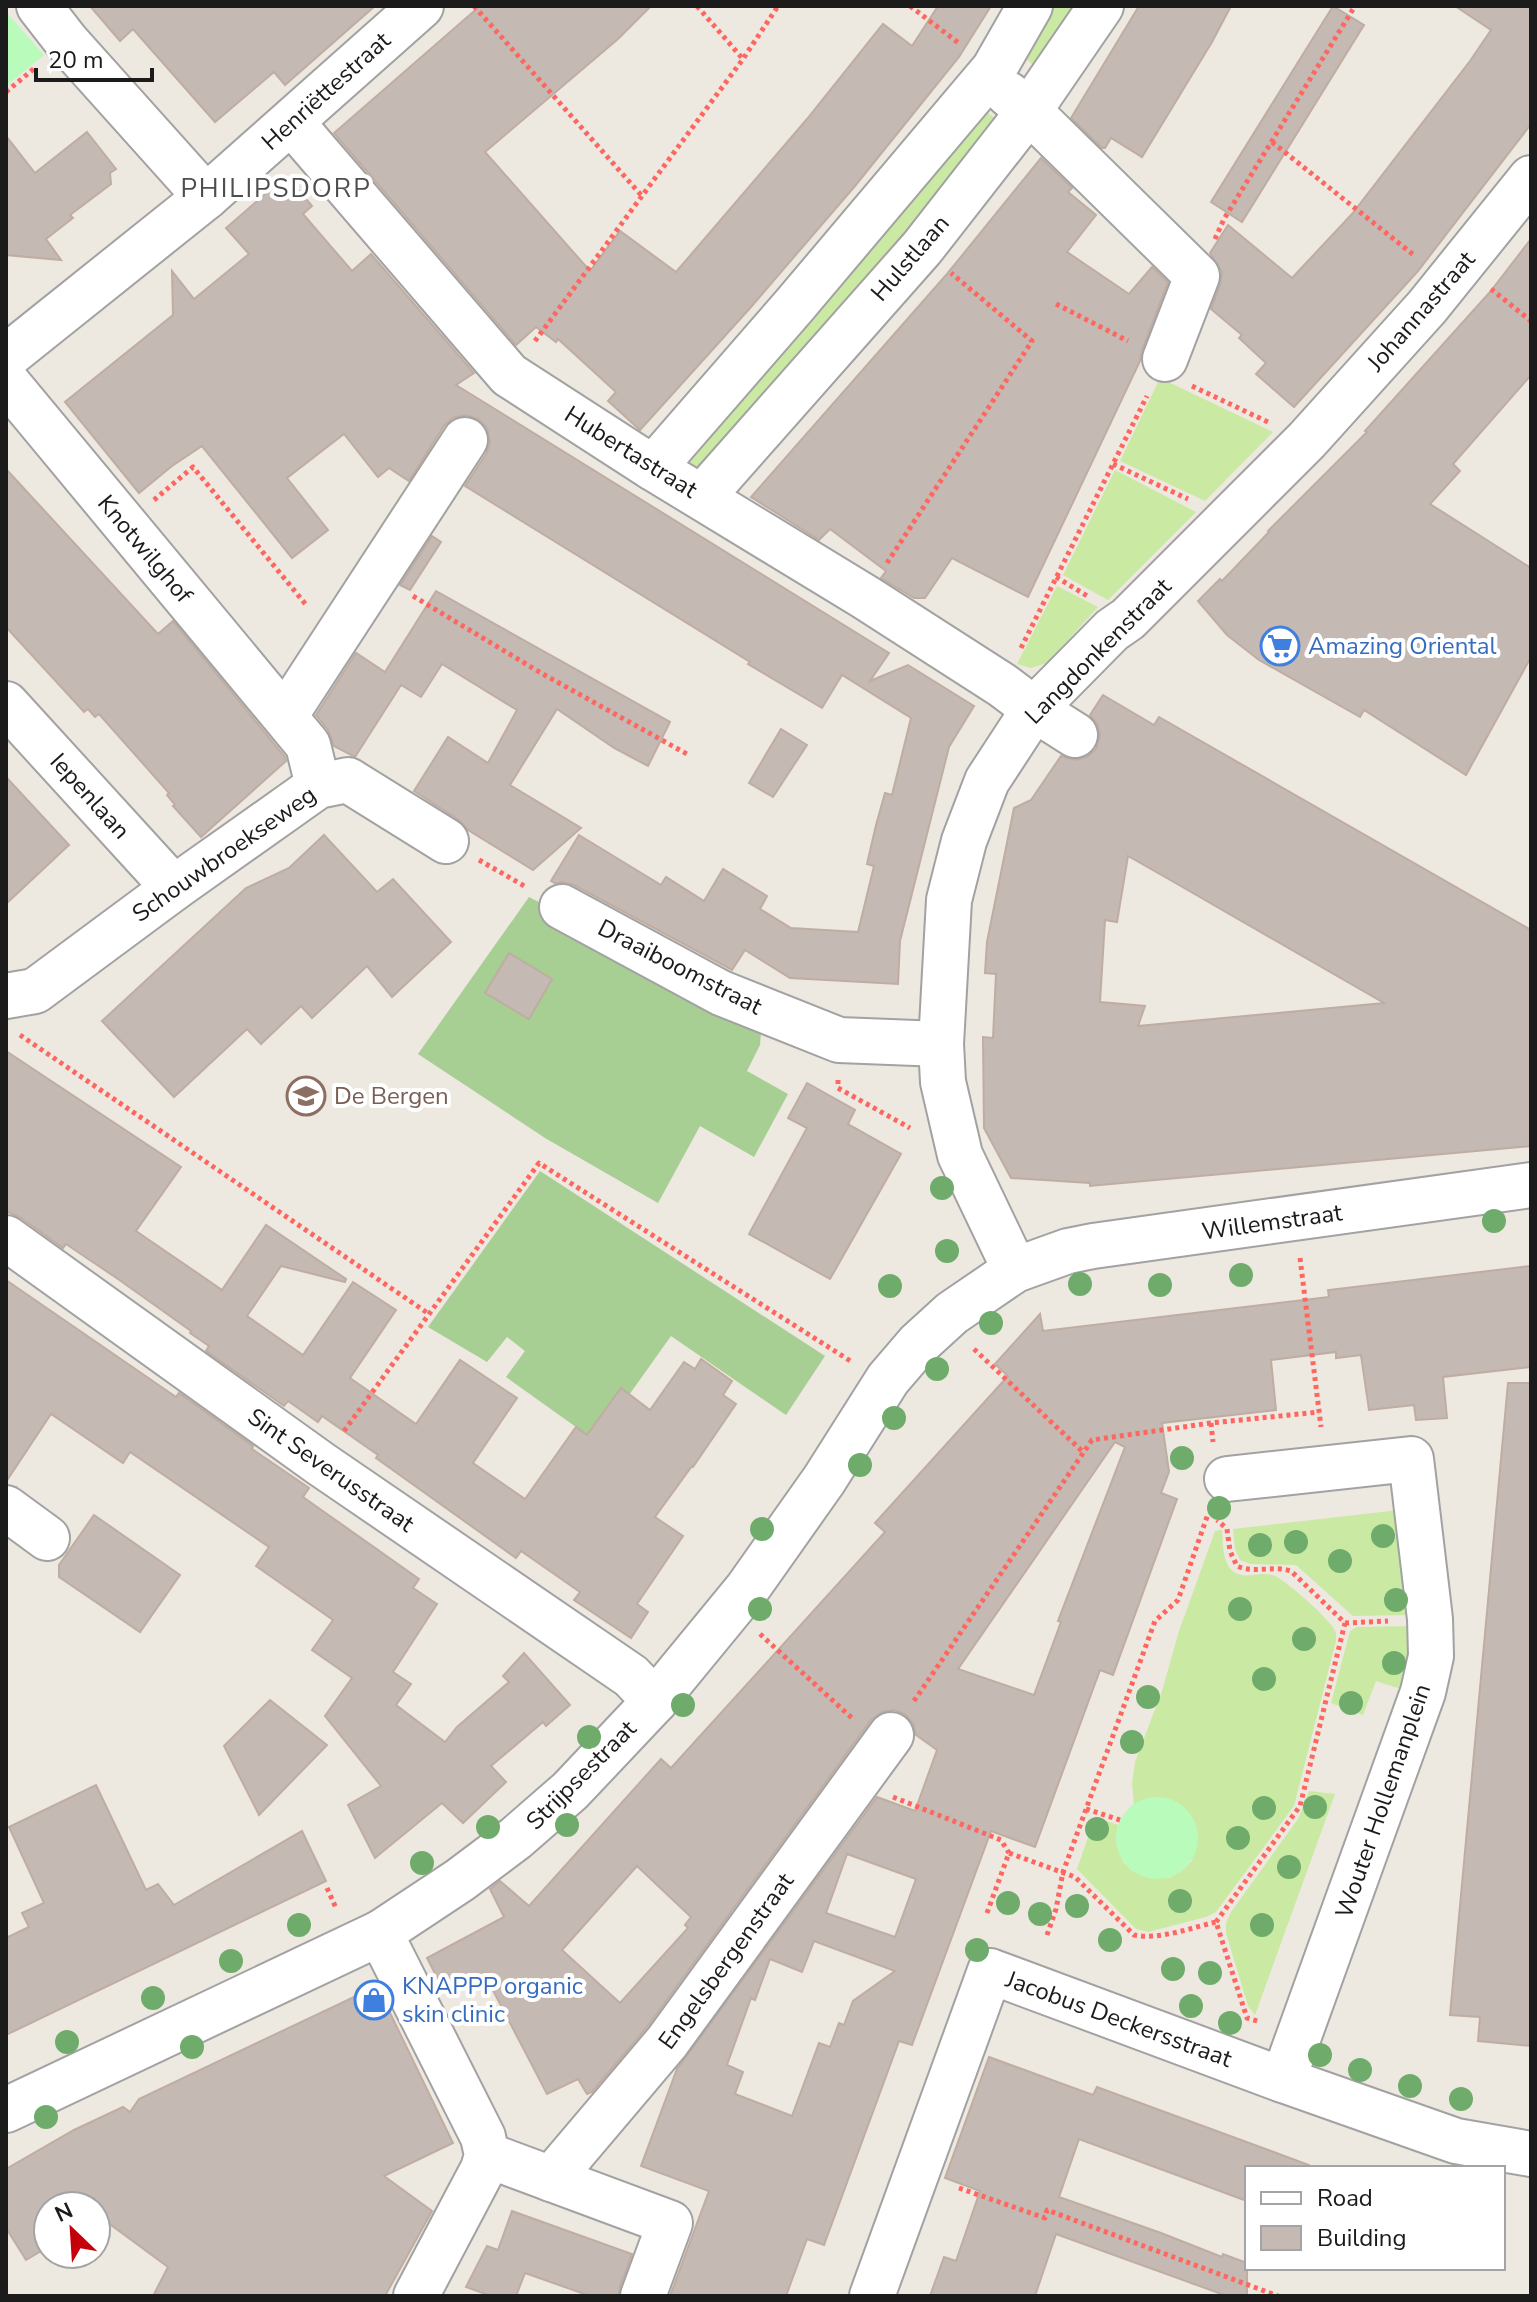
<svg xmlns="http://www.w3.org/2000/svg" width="1537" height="2302" font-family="'Nunito Sans',sans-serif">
  <rect width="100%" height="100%" fill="#ede8e0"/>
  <g fill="#caeaa3">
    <polygon points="1045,6 1084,6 1045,64 1033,65 1020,53"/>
    <polygon points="988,113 995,118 997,132 705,468 693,466 686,456 969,116"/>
    <polygon points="1160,378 1273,432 1205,501 1120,461"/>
    <polygon points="1115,470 1196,512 1108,600 1063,575"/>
    <polygon points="1057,586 1098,607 1047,663 1031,668 1017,664"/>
    <polygon points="1399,1510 1410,1615 1353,1616 1296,1565 1250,1564 1240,1560 1235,1549 1233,1529"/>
    <path d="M1222,1530C1223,1543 1222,1563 1234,1572C1246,1580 1259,1571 1272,1575C1283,1577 1328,1618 1334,1629C1337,1633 1336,1636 1336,1641L1294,1806L1216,1912L1206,1917L1148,1932L1136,1929L1077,1869L1095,1817L1118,1825L1116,1837L1118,1850L1123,1862L1132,1871L1169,1878L1182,1871L1192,1861L1147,1798L1134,1805L1132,1784L1135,1762L1162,1691L1179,1631L1215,1531Z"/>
    <polygon points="1411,1626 1407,1691 1376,1681 1363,1715 1331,1703 1350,1631 1357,1627"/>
    <polygon points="1309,1791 1335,1794 1255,2015 1248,2006 1226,1933 1226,1923 1231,1912 1298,1819"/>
  </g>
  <g fill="#a7ce93">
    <polygon points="529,897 554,910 761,1032 760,1045 747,1071 788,1094 754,1157 700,1126 658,1203 545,1138 418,1054"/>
    <polygon points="540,1171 825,1356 786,1415 671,1336 629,1395 620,1389 609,1405 604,1447 506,1377 525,1351 507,1337 487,1362 428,1327"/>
  </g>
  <g fill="#b9fbbb">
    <polygon points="6,12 44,55 6,86"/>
    <circle cx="1157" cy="1838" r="41"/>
  </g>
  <g fill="#c5b9b3" stroke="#bfada2" stroke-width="2" fill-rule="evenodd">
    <polygon points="90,6 375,6 285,85 274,72 215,122 133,29 120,41"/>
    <polygon points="480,6 651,6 618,39 485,152 590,271 620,231 676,272 807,119 883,24 912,46 938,6 991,6 959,57 855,186 751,307 640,430 608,401 616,392 558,339 556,342 536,327 516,345 334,133"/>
    <polygon points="1139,6 1231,6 1212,42 1142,157 1111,138 1105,148 1102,148 1071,118"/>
    <polygon points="1333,6 1364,25 1242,222 1211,202"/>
    <polygon points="1455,6 1531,6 1531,124 1418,271 1294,407 1256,374 1266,363 1239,338 1242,335 1211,309 1220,285 1222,272 1210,253 1228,225 1292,278 1352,214 1470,61 1491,30"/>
    <polygon points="87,132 116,169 110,173 111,184 70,215 73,218 46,239 61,260 6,255 6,136 35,173"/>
    <polygon points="1041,158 1072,188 1068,192 1096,215 1067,252 1129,294 1152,267 1168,282 1142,350 1140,361 1028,597 952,558 925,598 914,598 881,578 886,571 830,529 819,540 751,497 947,274"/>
    <polygon points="286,176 312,206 303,214 352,271 371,254 474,373 456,385 889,653 870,681 908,665 974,706 949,747 900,941 898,984 790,978 745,950 732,970 574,885 562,882 556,884 551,881 579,835 661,885 666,877 704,901 723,869 767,896 760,909 791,928 858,932 874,866 867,864 876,825 885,793 892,795 911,718 842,675 822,708 748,664 750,662 465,486 486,454 490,442 487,428 478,419 466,415 453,418 444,426 409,481 389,468 378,477 344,434 287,478 328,530 292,558 202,446 172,466 139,493 65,402 173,315 172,271 194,299 249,254 226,228"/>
    <polygon points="1531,239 1531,375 1453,464 1460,471 1430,504 1531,568 1531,657 1466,775 1364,710 1360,717 1259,660 1227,635 1198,601 1220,579 1222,581 1269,532 1268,531 1367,432 1365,431 1490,292"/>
    <polygon points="6,469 158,634 173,621 285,757 286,761 201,837 173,806 175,805 167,795 169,793 99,714 95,717 88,709 84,712 6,627"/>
    <polygon points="432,536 441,542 410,590 400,585"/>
    <polygon points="436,591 670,722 648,766 614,748 557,709 510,785 581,828 533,870 468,830 459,820 414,791 448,737 488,763 517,710 442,664 421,697 401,685 355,757 334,746 328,730 316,715 356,653 385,672"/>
    <path d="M1103,695L1154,725L1159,717L1531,930V1146L1090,1186V1183L1011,1178L984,1128L983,1037L993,1038L996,974L985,973L987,942L1014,808L1031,800L1061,756L1075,760L1087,757L1096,749L1100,735L1097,724L1090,715ZM1128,856L1172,881L1384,1003L1138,1026L1145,1006L1100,1002L1105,920L1117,922Z"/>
    <polygon points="781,729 807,745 773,797 749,783"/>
    <polygon points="6,777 69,845 6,904"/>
    <polygon points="324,835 377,892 393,879 451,942 392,997 367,966 312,1018 301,1006 261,1044 247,1029 174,1097 102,1021 246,888 289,868"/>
    <polygon points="509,953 552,979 529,1019 485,993"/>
    <polygon points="6,1051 181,1167 136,1231 193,1270 222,1290 266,1225 346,1279 345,1282 281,1266 247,1316 303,1355 353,1282 396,1310 350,1378 416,1424 460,1360 517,1398 473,1463 525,1499 576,1427 587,1435 621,1388 650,1410 684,1362 695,1369 701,1359 732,1381 723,1395 736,1404 693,1467 692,1466 655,1517 683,1536 637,1604 648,1612 631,1638 574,1600 580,1592 521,1551 516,1558 376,1458 378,1455 322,1416 318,1422 288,1401 284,1406 206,1351 209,1346 190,1333 191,1331 118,1279 66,1244 63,1248 21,1218 6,1211"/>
    <polygon points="807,1083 855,1110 848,1124 901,1154 830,1279 749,1234 807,1128 788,1118"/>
    <path d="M1531,1266V1367L1443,1377L1447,1418L1416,1420L1414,1405L1369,1410L1361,1355L1336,1358V1352L1271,1360L1276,1410L1162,1423L1169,1472L1161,1493L1177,1499L1113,1675L1100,1670L1035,1847L991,1831L912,2045L899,2041L824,2245L807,2239L786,2296H670L709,2191L641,2166L677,2069L877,1797L915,1811L937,1750L916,1735L913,1724L905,1714L894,1710L882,1712L871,1720L647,2027L592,2092L587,2094L578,2079L547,2094L484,1973L445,1993L427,1958L504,1917L490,1889L500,1881L529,1906L661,1759L671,1768L885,1532L875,1523L1008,1376L995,1364L1040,1314L1043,1331L1329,1297L1328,1290ZM1115,1442L1125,1447L1058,1621L1061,1622L1034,1695L958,1669ZM847,1854L916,1879L895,1937L826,1913ZM637,1866L691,1917L685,1925L688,1928L620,2003L562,1950ZM814,1941L895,1971L853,2001L844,2025L839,2023L830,2047L819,2043L792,2116L735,2094L743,2072L727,2065L751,1998L755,2000L770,1959L802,1972Z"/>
    <polygon points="6,1280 176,1397 179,1393 253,1446 252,1449 309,1488 303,1497 419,1579 413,1588 437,1604 393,1672 411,1684 396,1705 445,1742 457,1727 509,1682 503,1676 524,1653 570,1705 546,1726 543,1722 491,1766 506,1782 463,1823 442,1803 375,1858 348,1805 381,1786 325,1716 352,1678 312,1650 333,1620 256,1566 269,1547 130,1452 123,1463 51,1414 6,1482"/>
    <polygon points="1508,1383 1531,1383 1531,2046 1478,2041 1480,2017 1450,2015"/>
    <polygon points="94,1515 180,1575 140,1632 59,1577 59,1565"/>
    <polygon points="270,1700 327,1745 259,1815 224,1746"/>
    <polygon points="96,1785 146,1890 158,1884 174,1905 302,1831 326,1881 6,2035 6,1938 29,1927 22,1913 44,1903 9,1827"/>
    <polygon points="377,1986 453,2143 384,2176 432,2211 385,2296 153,2296 168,2267 100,2217 96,2220 96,2206 48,2206 48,2247 26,2260 6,2228 6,2169 74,2130 123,2107 130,2112 139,2099"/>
    <polygon points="989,2057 1093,2095 1097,2087 1309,2165 1308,2168 1247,2168 1247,2201 1079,2139 1059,2197 1161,2233 1222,2257 1223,2254 1247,2263 1247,2296 1227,2296 1056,2234 1035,2296 930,2296 944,2257 956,2261 980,2191 945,2178"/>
    <polygon points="512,2211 632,2254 620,2287 619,2296 590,2296 525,2273 516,2296 491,2296 466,2287 487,2246 498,2250"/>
  </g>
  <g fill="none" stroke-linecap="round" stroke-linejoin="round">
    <g stroke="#a2a2a2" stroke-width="48">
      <g id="minor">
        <polyline points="39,6 67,42 206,197"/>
        <polyline points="1008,94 1029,111 1197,276 1165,359"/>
        <polyline points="292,123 509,375 653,468 865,597 1002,685 1034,709 1075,735"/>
        <polyline points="6,357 206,197 421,6"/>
        <polyline points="6,381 308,745 318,786"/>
        <polyline points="653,468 793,307 994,69 1030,6"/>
        <polyline points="702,497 922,248 1029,111 1101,6"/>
        <polyline points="6,704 174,888"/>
        <polyline points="285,716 465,440"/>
        <polyline points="562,907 721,993 839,1040 941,1044"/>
        <polyline points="6,996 35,991 174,888 318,786 348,780 446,841"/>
        <polyline points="6,1238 321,1464 631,1676 655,1701"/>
        <polyline points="1015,1270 960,1155 943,1082 941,1044 949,900 964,841 987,781 1034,709 1112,630 1128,619 1307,440 1427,307 1531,178"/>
        <polyline points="1227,1479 1411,1459 1430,1619 1431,1656 1423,1692 1283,2080"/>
        <polyline points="6,1508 47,1538"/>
        <polyline points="380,1933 483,2137 487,2155 483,2169 416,2296"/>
        <polyline points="6,2110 380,1933 460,1880 516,1838 570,1791 655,1701 747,1589 824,1480 888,1379 918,1344 952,1313 1015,1270 1068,1251 1093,1246 1531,1185"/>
        <polyline points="487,2155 670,2223 643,2296"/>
        <polyline points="551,2179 667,2042 891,1735"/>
        <polyline points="872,2296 990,1971 1283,2080 1456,2141 1531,2154"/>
      </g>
    </g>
    <g stroke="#fe6760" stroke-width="5" stroke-dasharray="4 4" stroke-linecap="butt">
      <polyline points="474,6 642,196"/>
      <polyline points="697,6 743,59"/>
      <polyline points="910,6 960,44"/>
      <polyline points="6,92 36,67"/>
      <polyline points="1272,142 1415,256"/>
      <polyline points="1215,239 1224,219 1355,6"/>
      <polyline points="1491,289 1531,321"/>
      <polyline points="1056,304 1128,341"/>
      <polyline points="535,341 743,59 778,6"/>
      <polyline points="1192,386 1270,423"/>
      <polyline points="1113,464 1188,499"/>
      <polyline points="154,500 193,467 307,606"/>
      <polyline points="887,563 1032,341 951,273"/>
      <polyline points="1056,577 1089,597"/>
      <polyline points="413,596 541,673 687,754"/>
      <polyline points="1021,648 1147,396"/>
      <polyline points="479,860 526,887"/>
      <polyline points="20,1035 429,1314"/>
      <polyline points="838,1080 838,1088 910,1128"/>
      <polyline points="1300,1258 1321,1427"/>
      <polyline points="974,1349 1084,1453"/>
      <polyline points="1211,1423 1213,1442"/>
      <polyline points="344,1431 539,1163 852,1362"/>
      <polyline points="1345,1623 1388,1621"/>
      <polyline points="760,1634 853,1719"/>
      <polyline points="914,1701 1092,1440 1211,1423 1319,1412"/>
      <polyline points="893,1797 1001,1840 1009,1853"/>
      <polyline points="1086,1809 1120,1820"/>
      <polyline points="327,1888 336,1908"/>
      <path d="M987,1913L1009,1853L1075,1877L1134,1935C1160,1940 1190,1928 1216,1922L1247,2018L1261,2022"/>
      <path d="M1216,1922L1300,1806L1345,1623L1291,1571C1273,1565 1254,1574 1237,1566L1230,1551L1227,1529L1217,1520"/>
      <polyline points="1047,1935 1056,1909 1063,1872 1155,1621 1178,1600 1208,1514"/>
      <polyline points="959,2188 1045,2218 1047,2210 1278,2296"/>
    </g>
    <use href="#minor" stroke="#fff" stroke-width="44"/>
  </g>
  <g fill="#6fac6b">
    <circle cx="942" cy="1188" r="12"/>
    <circle cx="1494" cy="1221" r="12"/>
    <circle cx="947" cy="1251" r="12"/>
    <circle cx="1241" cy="1275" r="12"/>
    <circle cx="1080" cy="1284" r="12"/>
    <circle cx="1160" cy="1285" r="12"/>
    <circle cx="890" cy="1286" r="12"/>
    <circle cx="991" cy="1323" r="12"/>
    <circle cx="937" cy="1369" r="12"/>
    <circle cx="894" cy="1418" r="12"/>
    <circle cx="1182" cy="1458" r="12"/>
    <circle cx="860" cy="1465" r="12"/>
    <circle cx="1219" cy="1508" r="12"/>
    <circle cx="762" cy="1529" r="12"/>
    <circle cx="1383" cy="1536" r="12"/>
    <circle cx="1296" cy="1542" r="12"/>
    <circle cx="1260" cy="1545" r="12"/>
    <circle cx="1340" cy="1561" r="12"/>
    <circle cx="1396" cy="1600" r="12"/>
    <circle cx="760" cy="1609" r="12"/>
    <circle cx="1240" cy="1609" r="12"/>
    <circle cx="1304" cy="1639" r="12"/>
    <circle cx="1394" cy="1663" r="12"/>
    <circle cx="1264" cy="1679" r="12"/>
    <circle cx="1148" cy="1697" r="12"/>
    <circle cx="1351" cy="1703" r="12"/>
    <circle cx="683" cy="1705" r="12"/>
    <circle cx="589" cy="1737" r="12"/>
    <circle cx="1132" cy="1742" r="12"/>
    <circle cx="1315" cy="1807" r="12"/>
    <circle cx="1264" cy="1808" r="12"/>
    <circle cx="567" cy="1825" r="12"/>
    <circle cx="488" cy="1827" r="12"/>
    <circle cx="1097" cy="1829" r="12"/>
    <circle cx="1238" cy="1838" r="12"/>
    <circle cx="422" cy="1863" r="12"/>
    <circle cx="1289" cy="1867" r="12"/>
    <circle cx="1180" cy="1901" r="12"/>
    <circle cx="1008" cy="1903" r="12"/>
    <circle cx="1077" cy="1906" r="12"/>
    <circle cx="1040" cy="1914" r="12"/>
    <circle cx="299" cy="1925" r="12"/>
    <circle cx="1262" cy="1925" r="12"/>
    <circle cx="1110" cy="1940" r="12"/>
    <circle cx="977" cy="1950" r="12"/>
    <circle cx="231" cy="1961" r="12"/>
    <circle cx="1173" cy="1969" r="12"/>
    <circle cx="1210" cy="1973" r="12"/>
    <circle cx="153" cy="1998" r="12"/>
    <circle cx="1191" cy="2006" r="12"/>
    <circle cx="1230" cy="2023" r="12"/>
    <circle cx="67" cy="2042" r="12"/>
    <circle cx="192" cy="2047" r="12"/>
    <circle cx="1320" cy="2055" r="12"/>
    <circle cx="1360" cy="2070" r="12"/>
    <circle cx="1410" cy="2086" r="12"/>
    <circle cx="1461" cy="2099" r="12"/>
    <circle cx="46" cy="2117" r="12"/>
  </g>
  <defs>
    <g id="supermarket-ring" transform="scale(2)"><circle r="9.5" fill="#fff" stroke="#3f7fe0" stroke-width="1.5"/><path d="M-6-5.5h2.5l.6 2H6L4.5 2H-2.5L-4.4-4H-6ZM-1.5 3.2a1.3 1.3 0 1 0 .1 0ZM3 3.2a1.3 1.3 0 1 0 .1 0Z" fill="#3f7fe0"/></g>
    <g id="school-ring" transform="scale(2)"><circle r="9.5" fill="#fff" stroke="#8d6e63" stroke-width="1.5"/><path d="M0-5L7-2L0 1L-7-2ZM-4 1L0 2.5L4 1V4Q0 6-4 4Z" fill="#8d6e63"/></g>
    <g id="shop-ring" transform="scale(2)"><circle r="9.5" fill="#fff" stroke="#3f7fe0" stroke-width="1.5"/><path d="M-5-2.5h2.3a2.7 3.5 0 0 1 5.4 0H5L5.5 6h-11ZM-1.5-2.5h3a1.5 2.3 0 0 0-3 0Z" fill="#3f7fe0"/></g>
  </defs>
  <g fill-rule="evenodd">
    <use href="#supermarket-ring" x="1280" y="646"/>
    <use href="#school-ring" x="306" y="1096"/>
    <use href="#shop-ring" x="374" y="2000"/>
  </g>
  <g text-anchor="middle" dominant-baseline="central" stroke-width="8" stroke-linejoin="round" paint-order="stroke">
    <g font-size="24" fill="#1b1b1b" stroke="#fff">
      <text transform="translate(326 91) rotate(-42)">Henriëttestraat</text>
      <text transform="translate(910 258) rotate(-49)">Hulstlaan</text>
      <text transform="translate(1421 311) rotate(-49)">Johannastraat</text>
      <text transform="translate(631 452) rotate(32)">Hubertastraat</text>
      <text transform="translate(145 549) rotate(50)">Knotwilghof</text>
      <text transform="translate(1098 651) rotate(-45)">Langdonkenstraat</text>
      <text transform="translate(90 796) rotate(48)">Iepenlaan</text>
      <text transform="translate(224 854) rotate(-35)">Schouwbroekseweg</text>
      <text transform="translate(680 967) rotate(27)">Draaiboomstraat</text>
      <text transform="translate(1272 1222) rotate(-8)">Willemstraat</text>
      <text transform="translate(331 1470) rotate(35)">Sint Severusstraat</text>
      <text transform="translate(581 1775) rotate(-45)">Strijpsestraat</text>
      <text transform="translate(1383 1801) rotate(-71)">Wouter Hollemanplein</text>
      <text transform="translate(726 1961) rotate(-54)">Engelsbergenstraat</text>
      <text transform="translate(1119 2019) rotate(20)">Jacobus Deckersstraat</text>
    </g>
    <g font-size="24" fill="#366cbe" stroke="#fff" text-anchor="start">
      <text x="1308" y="646">Amazing Oriental</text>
      <text x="402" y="1986">KNAPPP organic<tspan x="402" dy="28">skin clinic</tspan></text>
    </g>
    <g font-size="24" fill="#785e54" stroke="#fff" text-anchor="start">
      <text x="334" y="1096">De Bergen</text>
    </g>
    <g font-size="26" letter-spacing="2" fill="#4e4e4e" stroke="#fff">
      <text x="276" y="188">PHILIPSDORP</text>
    </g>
  </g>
  <rect width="1537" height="2302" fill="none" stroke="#1b1b1b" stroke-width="16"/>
  <rect x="1245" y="2166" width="260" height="104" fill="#ffffff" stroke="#a4a4a4" stroke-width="2"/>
  <rect x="1261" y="2192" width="40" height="12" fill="#ffffff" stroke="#a4a4a4" stroke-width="2"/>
  <text x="1317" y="2206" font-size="24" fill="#1b1b1b">Road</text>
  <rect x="1261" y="2226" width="40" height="24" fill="#c5b9b3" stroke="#a4a4a4" stroke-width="2"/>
  <text x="1317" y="2246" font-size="24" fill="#1b1b1b">Building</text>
  <g transform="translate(72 2230) rotate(335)"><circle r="38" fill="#ffffff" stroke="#a4a4a4" stroke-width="2"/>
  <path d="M0-6L14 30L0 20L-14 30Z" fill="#c5000b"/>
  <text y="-12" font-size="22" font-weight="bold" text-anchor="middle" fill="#1b1b1b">N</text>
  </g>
  <path d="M36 68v12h116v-12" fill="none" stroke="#1b1b1b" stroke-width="4"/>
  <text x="48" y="68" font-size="24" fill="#1b1b1b" stroke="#ffffff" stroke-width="6" paint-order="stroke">20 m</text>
</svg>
